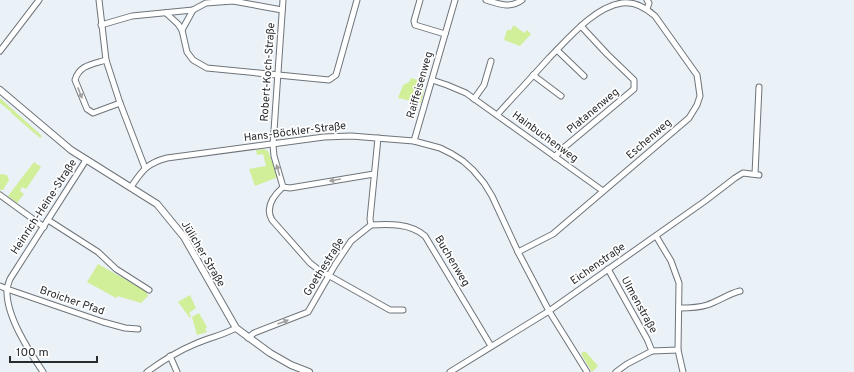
<svg xmlns="http://www.w3.org/2000/svg" width="854" height="372" font-family="Overpass,sans-serif">
  <rect width="100%" height="100%" fill="#eaf1f7"/>
  <g fill="#d1ee99">
    <polygon points="513,26 515,26 524,33 527,30 531,34 520,46 504,40 507,30 511,30"/>
    <polygon points="411,78 422,81 424,85 424,90 421,103 398,98 403,85 409,82"/>
    <polygon points="0,98 42,136 40,138 11,113 12,111 11,112 0,103"/>
    <polygon points="256,150 264,149 268,151 278,177 255,186 249,169 266,166 263,154 257,155"/>
    <polygon points="34,162 41,167 26,189 22,187 20,191 24,194 17,203 8,196"/>
    <polygon points="0,174 7,175 9,180 3,190 0,190"/>
    <polygon points="98,264 146,291 148,296 141,303 118,296 116,298 87,282"/>
    <polygon points="190,295 196,308 189,313 191,316 190,318 178,302"/>
    <polygon points="199,313 207,327 205,329 207,332 197,335 192,317"/>
    <polygon points="583,352 586,352 598,366 592,372 581,354"/>
  </g>
  <g fill="none" stroke-linecap="round" stroke-linejoin="round">
    <g stroke="#6e747a" stroke-width="7">
      <g id="minor">
        <polyline points="99,0 106,60 120,103 145,168"/>
        <polyline points="283,0 273,145 274,156 283,187 290,188 374,174"/>
        <polyline points="420,0 414,21 415,25 445,34"/>
        <path d="M486,0C499,4 510,9 522,0"/>
        <polyline points="647,0 649,3 647,9"/>
        <polyline points="166,13 178,24 182,30 187,52 193,60 207,68 329,80 336,75 357,0"/>
        <polyline points="101,25 132,16 193,10 206,3 233,1 282,10"/>
        <polyline points="182,30 193,10"/>
        <polyline points="557,50 584,76"/>
        <polyline points="0,51 39,0"/>
        <path d="M106,60C93,64 79,65 75,80L87,109L93,113L120,103"/>
        <polyline points="533,75 561,96"/>
        <polyline points="432,80 447,85 466,93 603,191"/>
        <polyline points="474,99 484,85 491,61"/>
        <path d="M497,115C514,96 532,77 549,58C568,39 594,7 622,3C635,1 646,8 655,16L697,75L700,96L697,105L689,118L553,234L518,252"/>
        <polyline points="414,141 455,0"/>
        <polyline points="555,157 561,150 634,89 634,80 607,54 581,26"/>
        <polyline points="755,174 759,87"/>
        <path d="M131,187C142,171 147,163 167,158L324,137L351,136L414,141L440,148L452,154L463,161L473,170L484,183L492,196L518,252L549,311L587,372"/>
        <path d="M283,187C273,196 265,208 272,220L310,263L319,270L390,310H403"/>
        <polyline points="0,195 44,227"/>
        <polyline points="48,220 98,252 116,269 149,290"/>
        <path d="M371,225C389,224 410,223 425,236L491,346"/>
        <polyline points="656,236 671,261 679,283 678,350 683,372"/>
        <polyline points="608,269 647,339 652,351"/>
        <polyline points="0,286 7,289 103,322 125,328 138,329"/>
        <path d="M679,308C688,308 698,308 707,305C719,301 728,294 740,291"/>
        <polyline points="248,338 254,333 308,312 335,265 351,241 371,225 370,219 378,138"/>
        <polyline points="170,356 177,372"/>
        <path d="M43,372C29,351 6,316 7,290C7,286 9,282 10,279L86,160"/>
        <path d="M147,372C162,361 178,351 195,344C209,338 223,335 236,328"/>
        <polyline points="450,372 549,311 705,201 735,178 743,173 759,175"/>
        <polyline points="616,372 627,364 652,351 678,350"/>
      </g>
    </g>
    <g stroke="#6e747a" stroke-width="8">
      <polyline id="tertiary" points="0,90 71,150 157,204 184,237 236,328 270,353 291,365 309,372"/>
    </g>
    <use href="#minor" stroke="#fff" stroke-width="5"/>
    <use href="#tertiary" stroke="#fff" stroke-width="6"/>
  </g>
  <defs><path id="oneway-solid" d="M-6-.8H1V-3.2L6.5 0L1 3.2V.8H-6Z"/></defs>
  <g fill="#9fa0a1">
    <use href="#oneway-solid" transform="translate(80 93) rotate(69)"/>
    <use href="#oneway-solid" transform="translate(278 170) rotate(-106)"/>
    <use href="#oneway-solid" transform="translate(335 180) rotate(170)"/>
    <use href="#oneway-solid" transform="translate(283 322) rotate(-20)"/>
  </g>
  <g text-anchor="middle" dominant-baseline="central" stroke-width="3.5" stroke-linejoin="round" paint-order="stroke">
    <g font-size="11" fill="#292c2f" stroke="#fff">
      <text transform="translate(268 72) rotate(-86)">Robert-Koch-Straße</text>
      <text transform="translate(420 85) rotate(-74)">Raiffeisenweg</text>
      <text transform="translate(593 111) rotate(-40)">Platanenweg</text>
      <text transform="translate(295 132) rotate(-7)">Hans-Böckler-Straße</text>
      <text transform="translate(545 137) rotate(36)">Hainbuchenweg</text>
      <text transform="translate(649 139) rotate(-41)">Eschenweg</text>
      <text transform="translate(44 207) rotate(-57)">Heinrich-Heine-Straße</text>
      <text transform="translate(203 254) rotate(59)">Jülicher Straße</text>
      <text transform="translate(452 261) rotate(59)">Buchenweg</text>
      <text transform="translate(598 264) rotate(-35)">Eichenstraße</text>
      <text transform="translate(324 267) rotate(-58)">Goethestraße</text>
      <text transform="translate(72 301) rotate(19)">Broicher Pfad</text>
      <text transform="translate(639 305) rotate(61)">Ulmenstraße</text>
    </g>
  </g>
  <path d="M10 356v6h87v-6" fill="none" stroke="#292c2f" stroke-width="2"/>
  <text x="16" y="356" font-size="12" fill="#292c2f" stroke="#ffffff" stroke-width="3" paint-order="stroke">100 m</text>
</svg>
